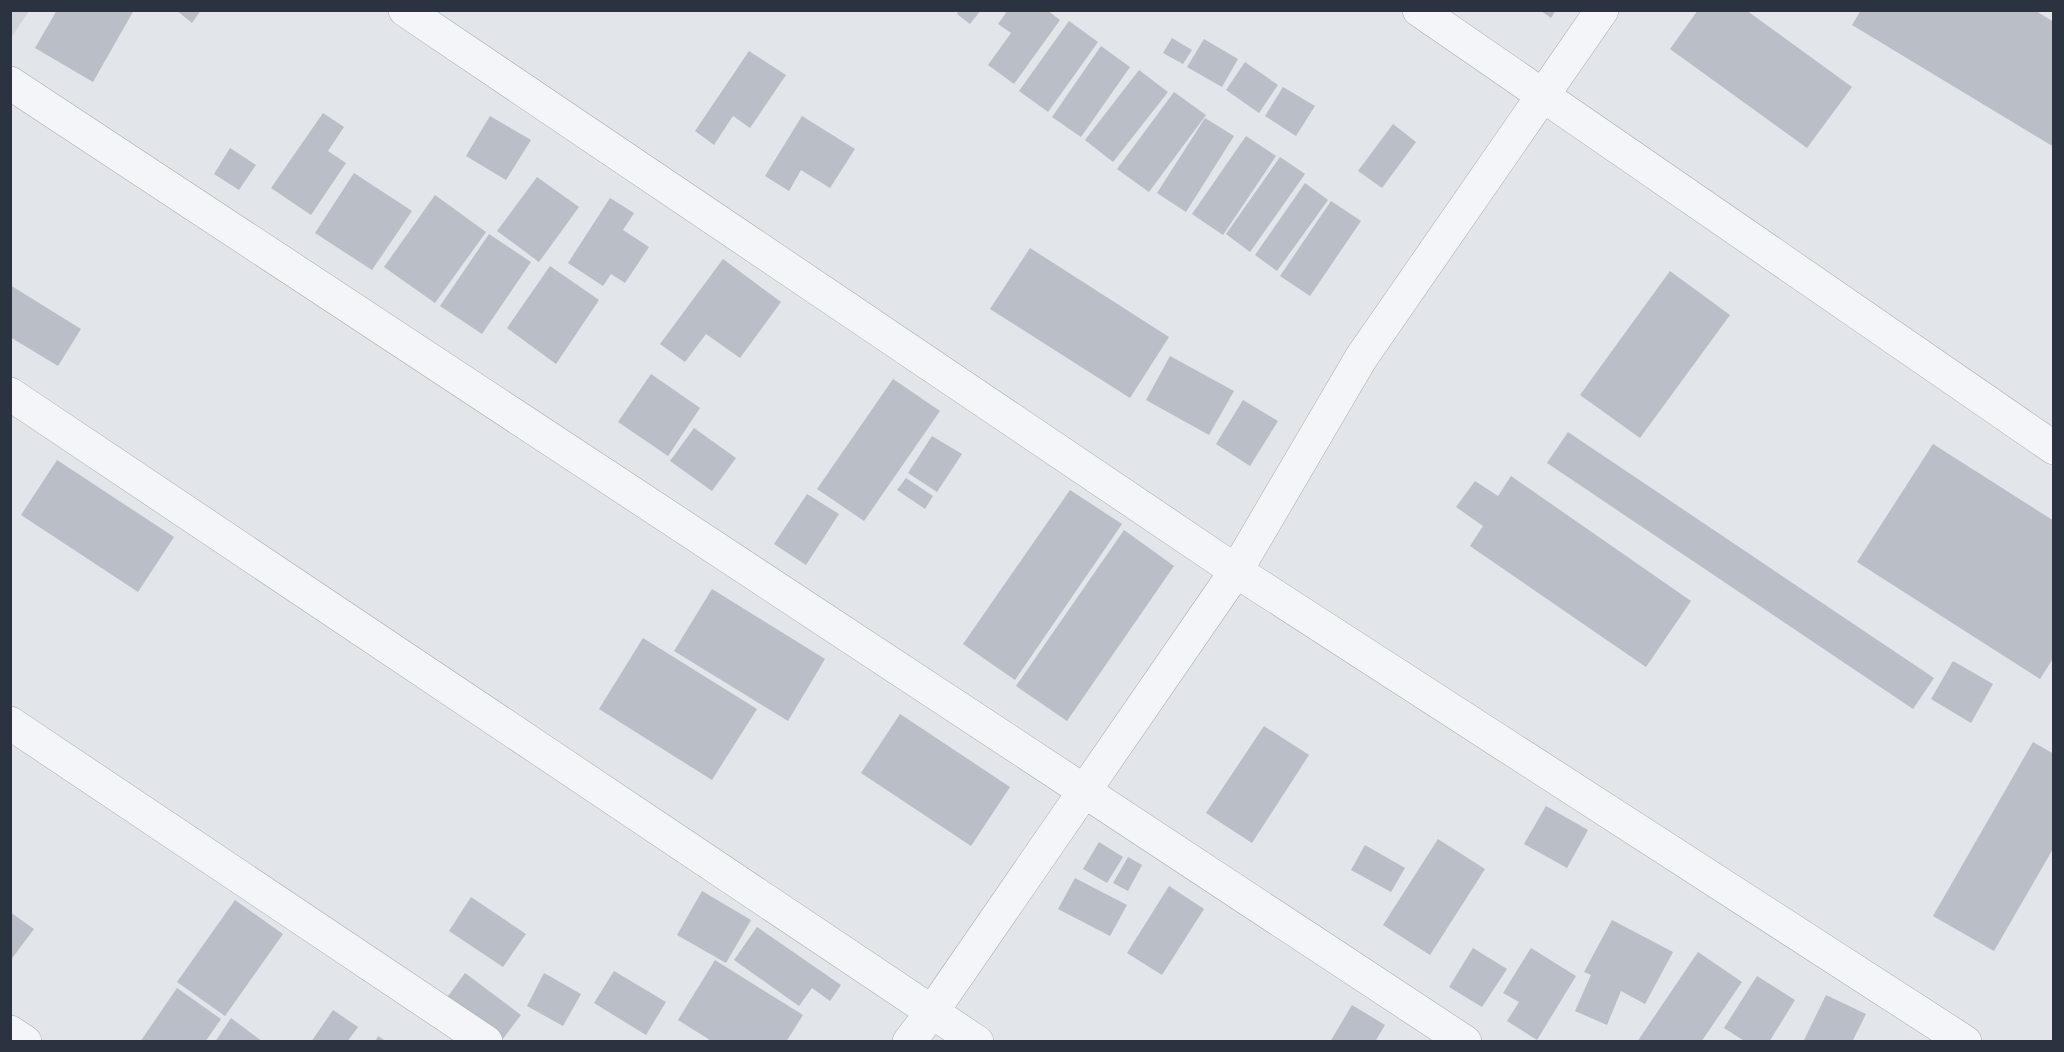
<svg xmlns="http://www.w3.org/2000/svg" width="2064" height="1052" font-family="Helvetica,sans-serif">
  <rect width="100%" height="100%" fill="#e2e5e9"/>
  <polygon fill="#d0d4db" points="11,10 29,11 11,38 10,11"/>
  <g fill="#babec6">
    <polygon points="57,10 134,10 93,82 35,48"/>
    <polygon points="176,10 201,10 192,23"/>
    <polygon points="959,10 981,10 970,24 957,14"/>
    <polygon points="1008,10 1047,10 1060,20 1014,84 988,65 1011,33 998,24"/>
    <polygon points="1540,10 1556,10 1551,18"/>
    <polygon points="1698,10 1746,10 1852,87 1807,148 1670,49"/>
    <polygon points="1861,10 2034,10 2054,22 2054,147 1852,25"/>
    <polygon points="1069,21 1098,42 1048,112 1019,91"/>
    <polygon points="1172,38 1192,50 1183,64 1163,53"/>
    <polygon points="1204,39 1238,59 1222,87 1187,67"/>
    <polygon points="1101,46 1130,67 1081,137 1052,117"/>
    <polygon points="749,51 786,75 750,128 733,116 714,145 695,131"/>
    <polygon points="1245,62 1278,85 1259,113 1226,90"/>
    <polygon points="1139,70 1168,92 1113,162 1085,140"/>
    <polygon points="1283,87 1315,106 1296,136 1265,116"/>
    <polygon points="1174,92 1206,115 1149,192 1117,169"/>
    <polygon points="323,113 344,127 328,151 346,163 311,215 271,188"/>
    <polygon points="490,116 531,140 506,180 466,156"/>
    <polygon points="802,116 855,149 830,188 801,170 789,191 765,176"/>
    <polygon points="1205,118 1234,136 1186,212 1157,193"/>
    <polygon points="1393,124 1416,142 1382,188 1358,171"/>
    <polygon points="1246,136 1276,156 1223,235 1192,214"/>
    <polygon points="230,148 256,165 239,190 214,174"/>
    <polygon points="1280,157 1305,174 1250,252 1226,234"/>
    <polygon points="354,173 412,211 372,270 315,233"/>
    <polygon points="537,177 579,207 539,262 497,231"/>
    <polygon points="1305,183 1328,200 1277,271 1255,255"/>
    <polygon points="435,195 486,232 435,303 384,267"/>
    <polygon points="610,198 634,213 623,230 649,247 625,283 611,274 603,286 568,263"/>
    <polygon points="1331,201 1361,221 1310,296 1280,276"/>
    <polygon points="489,234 531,262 482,334 440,306"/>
    <polygon points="1030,248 1169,337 1130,398 990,309"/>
    <polygon points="723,259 781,302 740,358 706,334 685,362 660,344"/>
    <polygon points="550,266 599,300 556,364 507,328"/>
    <polygon points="1670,271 1730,315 1640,438 1580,395"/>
    <polygon points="10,285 81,329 58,366 10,337"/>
    <polygon points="1170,356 1234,391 1209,435 1146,400"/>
    <polygon points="651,374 700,408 668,456 618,422"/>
    <polygon points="893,379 940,411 864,521 817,489"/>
    <polygon points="1243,400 1278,421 1250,466 1216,444"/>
    <polygon points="694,428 736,458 712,491 670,461"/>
    <polygon points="1568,432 1934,678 1913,709 1547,463"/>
    <polygon points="932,436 962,454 937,492 908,473"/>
    <polygon points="1933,444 2054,521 2054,657 2040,679 1857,562"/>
    <polygon points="57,460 174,537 138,592 21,515"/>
    <polygon points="1511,476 1691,601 1646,667 1470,546 1483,526 1456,507 1475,481 1498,496"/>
    <polygon points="906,478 933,496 925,509 897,490"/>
    <polygon points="1070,490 1122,524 1015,680 963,644"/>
    <polygon points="807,494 839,514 806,565 774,544"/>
    <polygon points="1124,530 1174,566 1067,721 1016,686"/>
    <polygon points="712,589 825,659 788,721 674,651"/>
    <polygon points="643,638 757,709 712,780 599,709"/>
    <polygon points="1953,661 1993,684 1971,723 1931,699"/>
    <polygon points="900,714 1010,787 971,846 861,773"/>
    <polygon points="1264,726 1309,755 1252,843 1206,813"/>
    <polygon points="2033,742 2054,754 2054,847 1994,951 1933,916"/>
    <polygon points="1546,806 1588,830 1567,868 1524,844"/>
    <polygon points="1438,839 1485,869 1430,955 1383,925"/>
    <polygon points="1099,842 1123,857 1107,883 1083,869"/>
    <polygon points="1365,845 1405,868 1391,892 1351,870"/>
    <polygon points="1128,857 1142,865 1128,891 1113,883"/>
    <polygon points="1075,878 1127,905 1110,936 1058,909"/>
    <polygon points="1169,886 1204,909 1162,975 1127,953"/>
    <polygon points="702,891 751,920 726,963 677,935"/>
    <polygon points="471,897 526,934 503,967 449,931"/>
    <polygon points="235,900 283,934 225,1016 177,982"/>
    <polygon points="10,912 34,929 10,961"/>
    <polygon points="1612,920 1673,952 1645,1004 1621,991 1607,1025 1575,1011 1591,975 1584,972"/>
    <polygon points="757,927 841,985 830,1001 812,988 799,1006 734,960"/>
    <polygon points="1473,948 1507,969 1482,1007 1449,987"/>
    <polygon points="1531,948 1576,976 1537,1040 1507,1021 1519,1002 1503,993"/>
    <polygon points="1698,952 1742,982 1701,1042 1637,1042"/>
    <polygon points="715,960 803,1015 786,1042 713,1042 678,1020"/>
    <polygon points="614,971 666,1002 646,1035 594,1003"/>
    <polygon points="465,973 521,1015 502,1040 446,999"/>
    <polygon points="544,973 581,994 563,1026 527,1006"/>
    <polygon points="1757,976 1795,1000 1769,1042 1746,1042 1724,1028"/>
    <polygon points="177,988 221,1019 205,1042 140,1042"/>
    <polygon points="1826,995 1866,1014 1852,1042 1804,1040"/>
    <polygon points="1352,1005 1385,1025 1375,1042 1330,1042"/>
    <polygon points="333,1010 358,1027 347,1042 311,1042"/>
    <polygon points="231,1018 263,1042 215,1042"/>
    <polygon points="378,1036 387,1042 375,1042"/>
  </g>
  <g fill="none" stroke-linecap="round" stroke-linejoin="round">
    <g stroke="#a7acb3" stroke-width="34">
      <g id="minor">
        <polyline points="405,10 1236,571 1965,1042"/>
        <polyline points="1419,10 2054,448"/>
        <polyline points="10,83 1465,1042"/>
        <polyline points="10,394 977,1042"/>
        <polyline points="10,723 486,1042"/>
        <polyline points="10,1032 25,1042"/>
        <polyline points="909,1042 932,1012 1236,571 1361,358 1602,10"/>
      </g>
    </g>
    <use href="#minor" stroke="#f4f5f8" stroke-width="33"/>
  </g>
  <rect width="2064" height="1052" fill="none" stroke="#2b3240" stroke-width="24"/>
</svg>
